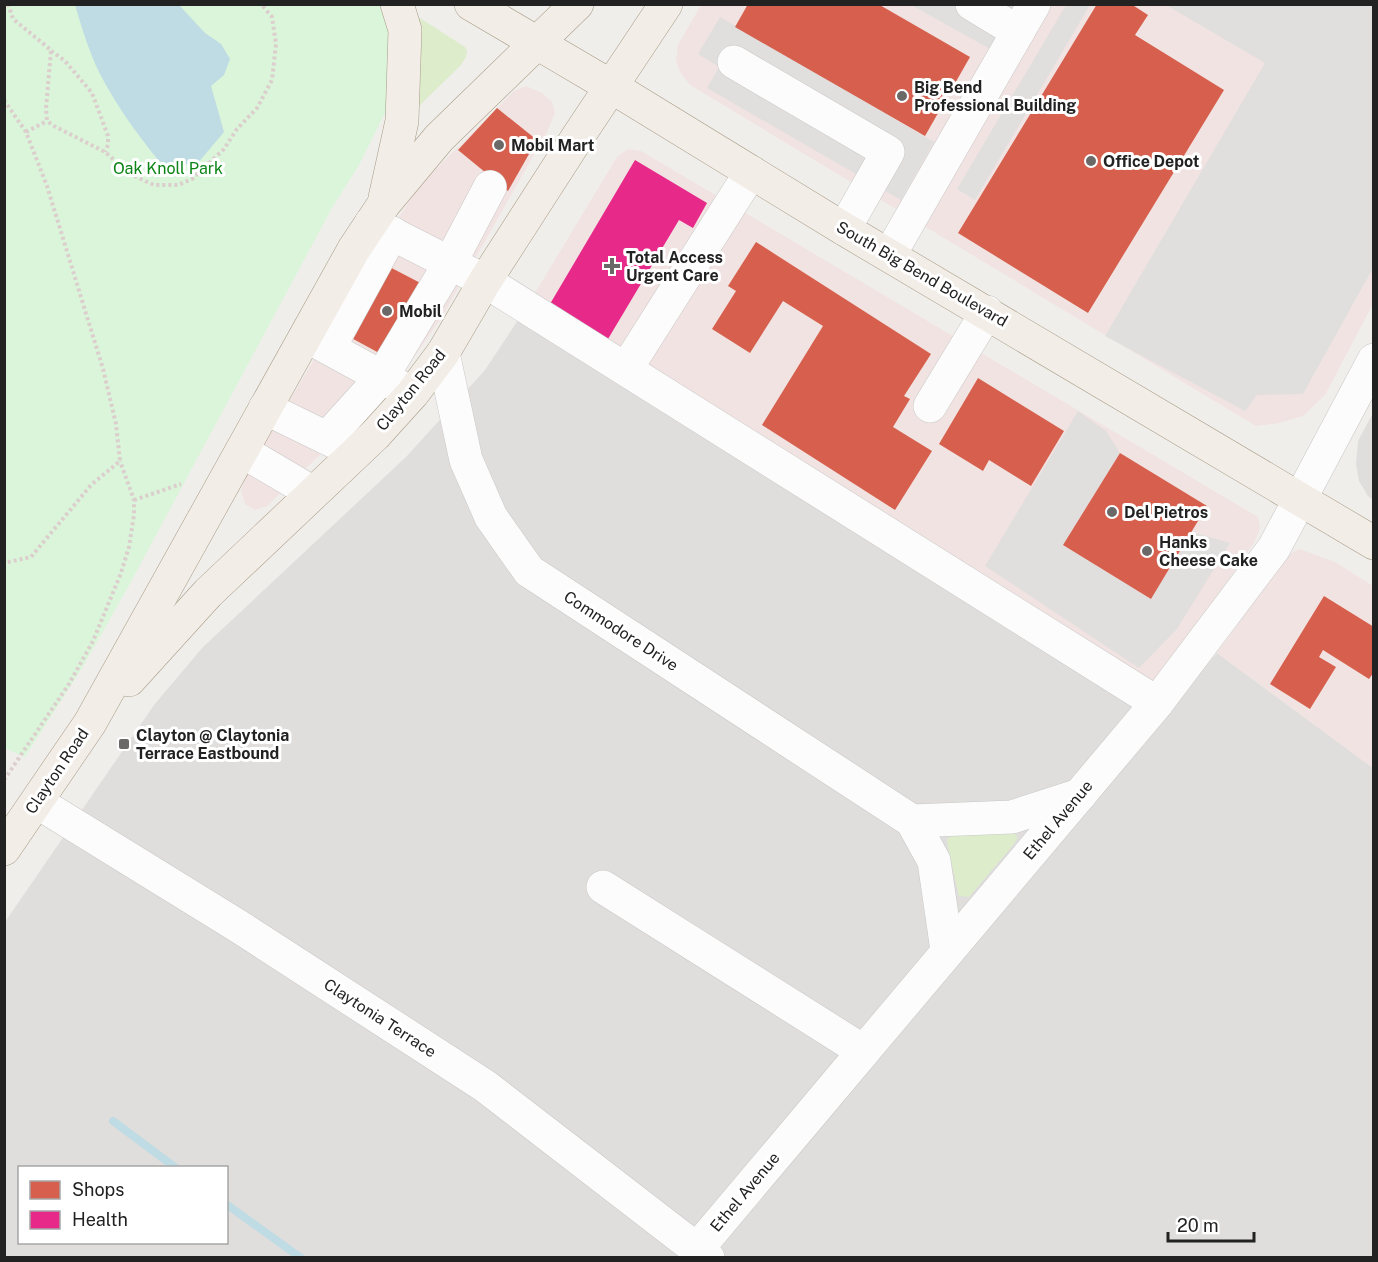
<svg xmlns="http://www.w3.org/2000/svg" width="1378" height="1262" font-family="'Public Sans',sans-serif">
  <rect width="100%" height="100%" fill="#f0eeeb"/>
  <g fill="#dfdedc" fill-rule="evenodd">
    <path d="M524,311L1162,718L1217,653L1373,768V1257L5,1258V922L154,705L203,647L406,457L485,370ZM20,1168H226V1242H20Z"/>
    <polygon points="1373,413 1373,500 1368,496 1359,481 1356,464 1358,441"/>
  </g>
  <g fill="#f1e3e1">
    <polygon points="701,5 1373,5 1373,304 1325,395 1303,416 1279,423 1256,426 690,85 680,72 676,60 678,45"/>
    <polygon points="526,86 542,93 552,102 555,113 547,132 440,320 404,371 360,416 267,506 255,510 245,504 241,490 248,472 385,238 420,185 514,91"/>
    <polygon points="628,149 641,151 1258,517 1260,528 1255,541 1174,660 1138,703 524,311 617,157"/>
    <polygon points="1299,549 1335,562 1373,586 1373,768 1217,653 1288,555"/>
  </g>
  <g fill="#ddeccb">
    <path d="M420,18L465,47L467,51L466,57L461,65L416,109C421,76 421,52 416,19Z"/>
    <polygon points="1012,832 1018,837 1014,844 969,897 959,896 948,847 947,840 950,836"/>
  </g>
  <polygon fill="#daf5da" points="4,5 382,5 390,23 394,87 385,113 359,165 332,208 127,589 84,665 25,757 4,748"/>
  <g fill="#e0dfde">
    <polygon points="911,5 1018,5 992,50"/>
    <polygon points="1066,5 1090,5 975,200 957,189"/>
    <polygon points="1166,5 1373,5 1373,268 1303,394 1257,395 1245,411 1105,336 1265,63"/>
    <polygon points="720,17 934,142 901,200 707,88 719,67 698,54"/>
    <polygon points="1078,411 1106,431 1120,453 1063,545 1151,599 1192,532 1230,543 1177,629 1139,668 985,566"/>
  </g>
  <path fill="#bfdbe3" d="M75,5H179L205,33L221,44L230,59L224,75L211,86L224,132L197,164L181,165L168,172C143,142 118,109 100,74C89,52 82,28 75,5Z"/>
  <g fill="#d6604d">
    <polygon points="748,4 878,4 970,57 925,136 735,27"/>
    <polygon points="1097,4 1131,4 1148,15 1135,35 1224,90 1088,313 958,233"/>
    <polygon points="497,108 537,140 508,191 458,150"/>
    <polygon points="756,242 931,354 904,396 910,399 893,427 932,451 895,510 762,425 823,326 783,301 750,353 712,329 736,291 728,286"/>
    <polygon points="382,263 430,288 392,360 344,334"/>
    <polygon points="978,378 1064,431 1031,486 989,460 983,471 939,444"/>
    <polygon points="1120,453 1207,506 1151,599 1063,545"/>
    <polygon points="1324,596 1374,627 1374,672 1369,679 1323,650 1319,657 1336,667 1310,709 1270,684"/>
  </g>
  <polygon fill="#e7298a" points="635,160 707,203 693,228 679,220 608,339 550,304"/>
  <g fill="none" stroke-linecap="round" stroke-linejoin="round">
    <g stroke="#bfdbe3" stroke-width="8">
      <polyline points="113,1121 176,1168"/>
      <polyline points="226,1204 301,1258"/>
    </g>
    <g stroke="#c9c8c7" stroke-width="34">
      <g id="minor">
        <polyline points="972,4 1018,32"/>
        <polyline points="734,62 888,152 844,229"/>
        <polyline points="371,223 485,281 1157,703"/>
        <polyline points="890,254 1034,4"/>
        <polyline points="310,338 402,388"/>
        <polyline points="329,348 392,233"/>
        <polyline points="443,353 466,460 491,517 529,571 912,821 934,861 947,950"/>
        <polyline points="626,369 751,172"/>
        <polyline points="930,406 987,312"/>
        <polyline points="265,408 347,448"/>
        <polyline points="327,438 382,377 450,263 490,187"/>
        <polyline points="242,451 313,493"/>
        <polyline points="37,802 238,926 485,1086 708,1258"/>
        <polyline points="912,821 1012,817 1080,795"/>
        <polyline points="603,887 863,1051"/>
        <polyline points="698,1248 1157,703 1274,548 1374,360"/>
      </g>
    </g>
    <g stroke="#a79c86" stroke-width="34">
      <g id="major">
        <polyline points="471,4 612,87 844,229 1374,543"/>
        <polyline points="385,198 402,121 405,30 397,4"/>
        <polyline points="129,680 208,593 375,435 413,393 443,353 485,281 579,135 666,4"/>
        <polyline points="4,849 90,723 354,249 384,204 439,138 577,4"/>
      </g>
    </g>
    <g stroke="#dccecd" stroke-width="4" stroke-dasharray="3 3" stroke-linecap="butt">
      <polyline points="8,4 13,19 51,50 46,109 47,121 54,126 105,152 130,174 154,185 178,185 192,179 224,149 237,129 257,108 272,80 276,44 272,17 261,4"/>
      <polyline points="51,51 65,61 92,93 108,136 108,145 105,152"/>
      <polyline points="4,100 26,132 47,186 103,369 116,424 120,461 91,485 31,557 4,563"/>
      <polyline points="26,132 47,121"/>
      <polyline points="134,500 181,484"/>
      <polyline points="4,780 69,684 93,641 121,573 129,547 134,515 134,500 120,461"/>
    </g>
    <use href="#minor" stroke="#fdfcfc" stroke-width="33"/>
    <use href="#major" stroke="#f3ede7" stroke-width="33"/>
  </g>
  <g fill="#6a6968" stroke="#fff" stroke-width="2">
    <circle cx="902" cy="96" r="6"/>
    <circle cx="499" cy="145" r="6"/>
    <circle cx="1091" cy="161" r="6"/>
    <path d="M609 257h6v6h6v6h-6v6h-6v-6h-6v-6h6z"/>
    <circle cx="387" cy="311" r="6"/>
    <circle cx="1112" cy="512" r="6"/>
    <circle cx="1147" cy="551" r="6"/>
    <rect x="118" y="738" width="12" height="12" rx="3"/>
  </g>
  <g text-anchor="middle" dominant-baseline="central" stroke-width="6" stroke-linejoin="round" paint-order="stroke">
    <g font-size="16" font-weight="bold" fill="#222" stroke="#fff" text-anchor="start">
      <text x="914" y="87">Big Bend<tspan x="914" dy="18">Professional Building</tspan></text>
      <text x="511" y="145">Mobil Mart</text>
      <text x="1103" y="161">Office Depot</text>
      <text x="626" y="257">Total Access<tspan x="626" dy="18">Urgent Care</tspan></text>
      <text x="399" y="311">Mobil</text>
      <text x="1124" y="512">Del Pietros</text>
      <text x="1159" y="542">Hanks<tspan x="1159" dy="18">Cheese Cake</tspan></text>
      <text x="136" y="735">Clayton @ Claytonia<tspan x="136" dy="18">Terrace Eastbound</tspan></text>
    </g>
    <g font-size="16" fill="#0c8416" stroke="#fff">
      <text x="168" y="168">Oak Knoll Park</text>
    </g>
    <g font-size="16" fill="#222" stroke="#fff">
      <text transform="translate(922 274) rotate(30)">South Big Bend Boulevard</text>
      <text transform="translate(411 390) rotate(-51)">Clayton Road</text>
      <text transform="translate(621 631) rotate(33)">Commodore Drive</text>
      <text transform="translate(57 771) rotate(-56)">Clayton Road</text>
      <text transform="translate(1058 820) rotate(-50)">Ethel Avenue</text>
      <text transform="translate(380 1018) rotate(33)">Claytonia Terrace</text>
      <text transform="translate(745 1192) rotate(-50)">Ethel Avenue</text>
    </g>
  </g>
  <rect width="1378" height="1262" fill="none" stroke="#222222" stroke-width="12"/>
  <rect x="18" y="1166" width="210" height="78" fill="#ffffff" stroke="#a7a7a7" stroke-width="1.5"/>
  <rect x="30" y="1181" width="30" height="18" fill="#d6604d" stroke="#a7a7a7" stroke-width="1.5"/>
  <text x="72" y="1196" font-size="18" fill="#222222">Shops</text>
  <rect x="30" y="1211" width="30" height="18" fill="#e7298a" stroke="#a7a7a7" stroke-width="1.5"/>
  <text x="72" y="1226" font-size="18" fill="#222222">Health</text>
  <path d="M1168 1232v9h86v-9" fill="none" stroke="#222222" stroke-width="3"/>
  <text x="1177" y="1232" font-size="18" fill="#222222" stroke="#ffffff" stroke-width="4.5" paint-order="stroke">20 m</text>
</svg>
